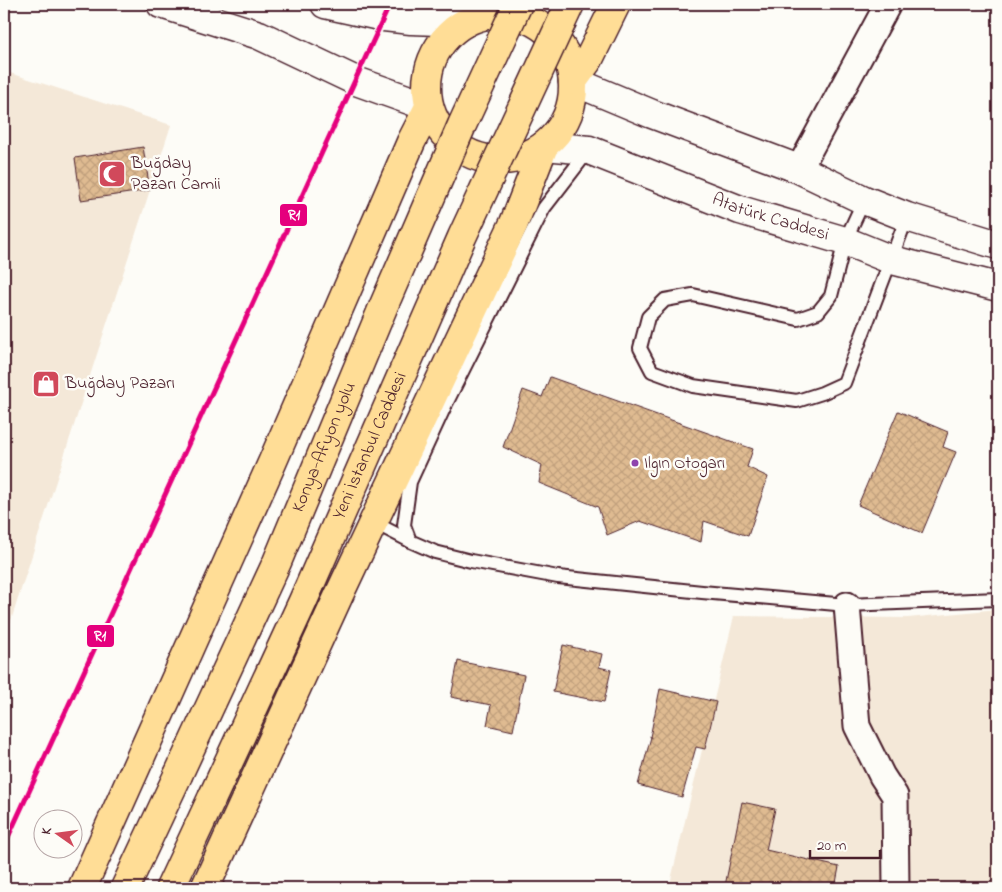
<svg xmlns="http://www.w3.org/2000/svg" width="1002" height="892" font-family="'Indie Flower',sans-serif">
  <defs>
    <pattern id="building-cross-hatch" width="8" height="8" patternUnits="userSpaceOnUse" patternTransform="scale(1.25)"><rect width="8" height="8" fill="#dfbb91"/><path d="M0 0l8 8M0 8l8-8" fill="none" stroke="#c1a07d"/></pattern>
  </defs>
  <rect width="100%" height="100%" fill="#fdfcf7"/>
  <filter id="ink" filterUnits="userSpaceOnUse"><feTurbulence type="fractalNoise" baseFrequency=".02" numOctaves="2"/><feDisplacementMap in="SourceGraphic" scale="10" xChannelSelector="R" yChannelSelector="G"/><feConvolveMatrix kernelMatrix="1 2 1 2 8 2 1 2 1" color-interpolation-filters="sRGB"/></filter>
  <g filter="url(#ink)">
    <g fill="#f4e8d8">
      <polygon points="4,71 171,125 4,642"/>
      <polygon points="998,609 998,888 669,888 734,616 908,618"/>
    </g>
    <g fill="url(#building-cross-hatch)" stroke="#4a1f2b">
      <polygon points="143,147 150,190 81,200 75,158"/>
      <polygon points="550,377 753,449 747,467 768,477 748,536 704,521 701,542 640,521 607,535 598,507 539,483 542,465 503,447 523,390 542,397"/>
      <polygon points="898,411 948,432 943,447 956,452 922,533 858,505"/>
      <polygon points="563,645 602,654 599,667 611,670 604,702 553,692"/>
      <polygon points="458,661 524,675 513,731 487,725 491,705 451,697"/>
      <polygon points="660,689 716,702 705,749 696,747 682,797 638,785 651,737 650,737"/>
      <polygon points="742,802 775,809 766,850 839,867 835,888 736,888 725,886"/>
    </g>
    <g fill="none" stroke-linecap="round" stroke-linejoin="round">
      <g stroke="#4a1f2b" stroke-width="16">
        <g id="lane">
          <polyline points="588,151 544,208 446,404 410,482 404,525 410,541 435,552 471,561 558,577 702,592 847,605 998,599"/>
          <polyline points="864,200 845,241 831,296 818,312 798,319 693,295 665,300 648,317 640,348 652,371 693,386 797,401 822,393 844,383 907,217"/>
          <polyline points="373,522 410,541"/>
        </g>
      </g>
      <g stroke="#4a1f2b" stroke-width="29">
        <g id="street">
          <polyline points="799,169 888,4"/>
          <polyline points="847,605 857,726 882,776 895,796 896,888"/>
        </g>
      </g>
      <g stroke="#4a1f2b" stroke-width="31">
        <g id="secondary">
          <polyline points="161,4 259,35 356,81 429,107"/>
          <polyline points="325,4 384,17 411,20 466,22"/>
          <polyline points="573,81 652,114 799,169 864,200 907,217 998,245"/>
          <path id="s1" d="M544,146L589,150L740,210L845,241L892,260L998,287"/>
        </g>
      </g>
      <g stroke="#4a1f2b" stroke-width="31">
        <g id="highway">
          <circle cx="500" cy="87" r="73"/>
          <polyline points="573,81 589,59 616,4"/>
          <polyline points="82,888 272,463 411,142 429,107"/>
          <polyline points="125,888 178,775"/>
          <polyline points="170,888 212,798"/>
          <polyline points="205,888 339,595 514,223 544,146"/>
        </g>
      </g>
      <use href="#lane" stroke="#fdfcf7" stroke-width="12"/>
      <use href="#street" stroke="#fdfcf7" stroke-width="25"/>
      <use href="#secondary" stroke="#fdfcf7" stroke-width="28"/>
      <use href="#highway" stroke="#ffdd96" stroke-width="28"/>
      <g stroke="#4a1f2b" stroke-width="31" stroke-linecap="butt">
        <g id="highway-bridge">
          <path id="s2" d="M178,775L277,562L384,305L462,125L518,4"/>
          <path id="s3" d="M212,798L303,601L462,237L570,4"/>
        </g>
      </g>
      <use href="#highway-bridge" stroke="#ffdd96" stroke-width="28"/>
      <g stroke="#fdfcf7" stroke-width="9">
        <polyline id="rail-1" points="4,846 390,4"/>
      </g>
      <use href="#rail-1" stroke="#e5007d" stroke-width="5"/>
    </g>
  </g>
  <defs>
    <g id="mosque-square" transform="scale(1.4375)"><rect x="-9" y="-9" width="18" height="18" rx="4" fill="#d1495b" stroke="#fdfcf7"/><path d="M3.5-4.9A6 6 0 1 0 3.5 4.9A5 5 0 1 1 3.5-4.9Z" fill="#fff"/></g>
    <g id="shop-square" transform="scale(1.4375)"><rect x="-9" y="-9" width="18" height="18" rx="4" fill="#d1495b" stroke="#fdfcf7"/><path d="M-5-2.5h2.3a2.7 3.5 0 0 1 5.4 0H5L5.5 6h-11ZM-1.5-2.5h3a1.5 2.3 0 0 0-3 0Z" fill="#fff"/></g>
  </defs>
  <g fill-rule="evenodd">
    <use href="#mosque-square" x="112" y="174"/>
    <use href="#shop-square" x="46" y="384"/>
  </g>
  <circle fill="#8e44ad" stroke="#fdfcf7" stroke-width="2" cx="635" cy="463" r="4.5"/>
  <g text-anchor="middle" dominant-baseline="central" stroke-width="5" stroke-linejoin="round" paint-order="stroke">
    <g font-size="17" fill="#4a1f2b" stroke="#fdfcf7" text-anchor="start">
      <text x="644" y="463">Ilgın Otogarı</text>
    </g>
    <g font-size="18" fill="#4a1f2b" stroke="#fdfcf7" text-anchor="start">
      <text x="131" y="164">Buğday<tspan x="131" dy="21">Pazarı Camii</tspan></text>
      <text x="65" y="384">Buğday Pazarı</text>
    </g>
    <g font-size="18" fill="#4a1f2b" stroke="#fdfcf7">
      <text stroke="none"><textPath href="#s1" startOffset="239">Atatürk Caddesi</textPath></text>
      <text stroke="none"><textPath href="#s3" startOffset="386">Yeni İstanbul Caddesi</textPath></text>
      <text stroke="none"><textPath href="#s2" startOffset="359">Konya-Afyon yolu</textPath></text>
    </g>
  </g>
  <g stroke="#fdfcf7" stroke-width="2">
    <rect x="279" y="203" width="29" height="24" rx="5" fill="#e5007d"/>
    <rect x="86" y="624" width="29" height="24" rx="5" fill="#e5007d"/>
  </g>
  <g font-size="14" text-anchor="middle" font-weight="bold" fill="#fff">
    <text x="294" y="219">R1</text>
    <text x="100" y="640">R1</text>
  </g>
  <rect width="1002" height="892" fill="none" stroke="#fdfcf7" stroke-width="20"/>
  <rect x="10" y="10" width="982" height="872" fill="none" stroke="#4a1f2b" stroke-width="2" filter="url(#ink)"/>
  <g transform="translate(58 834) rotate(284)"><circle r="24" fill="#fdfcf7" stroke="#b5a4a5"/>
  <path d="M0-4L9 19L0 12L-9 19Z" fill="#d1495b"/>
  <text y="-8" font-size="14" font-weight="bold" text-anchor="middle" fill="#4a1f2b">K</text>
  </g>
  <path d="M810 850v8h70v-8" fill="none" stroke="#4a1f2b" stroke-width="2.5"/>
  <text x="817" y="850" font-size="15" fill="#4a1f2b" stroke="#fdfcf7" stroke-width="4" paint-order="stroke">20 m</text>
</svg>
